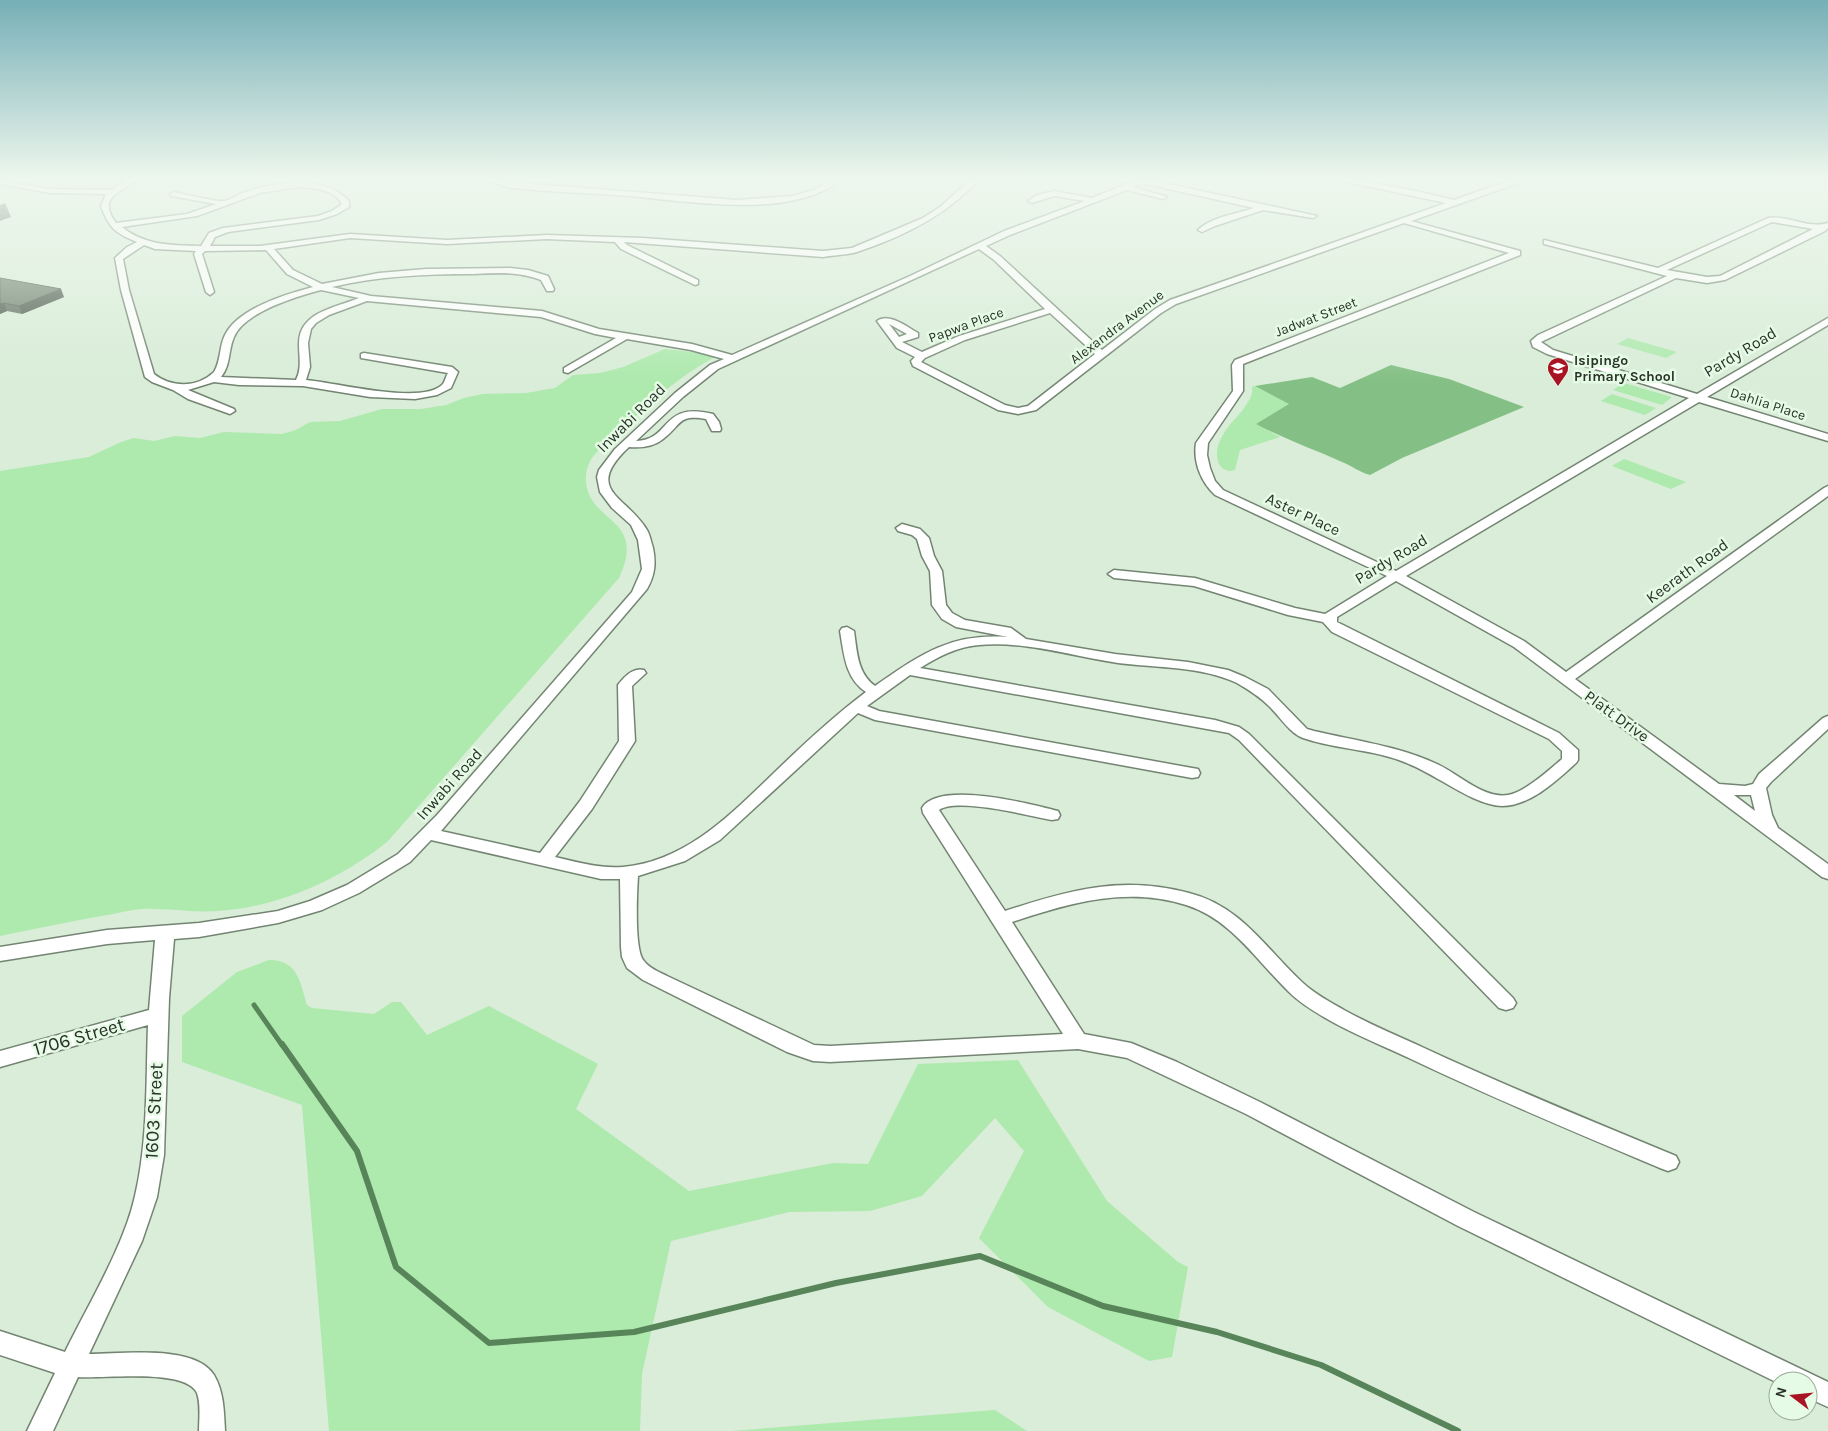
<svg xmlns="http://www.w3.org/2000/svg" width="1828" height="1431" font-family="Karla,sans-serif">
  <rect width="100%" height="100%" fill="#d9edd8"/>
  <g fill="#aee9ae">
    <polygon points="1628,338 1677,352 1666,358 1617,344"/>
    <path d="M665,349L710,354L715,357C679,376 649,403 620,431C611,440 599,448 592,458C587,465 585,475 586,483C591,524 647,518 619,578L388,841C341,879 280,907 218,911C193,913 167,908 142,909C128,910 114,914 101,916C67,922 34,929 0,936V471L89,457L121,442L134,438L154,441L175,436L200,438L224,432L282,434L296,430L310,422L340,421L382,409H421L446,405L464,398L483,394L526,393L555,388L573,375L600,373L623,367Z"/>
    <polygon points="1624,383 1672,397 1662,405 1613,390"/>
    <path d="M1255,386L1290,404L1256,424L1280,437L1240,450L1235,470C1223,474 1216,464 1217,452C1217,445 1222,436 1226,430C1232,421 1241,414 1246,405C1250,399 1253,394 1252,387Z"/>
    <polygon points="1612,394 1656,408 1645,415 1601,401"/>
    <polygon points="1624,459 1686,482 1671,489 1612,466"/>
    <path d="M269,960C298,960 300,982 307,1005L312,1008L374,1014L392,1002H401L427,1035L489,1006L598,1064L576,1109L689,1191L833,1163L868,1164L918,1064L1018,1060L1107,1201L1178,1262L1188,1267L1172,1357L1149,1361L1048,1307L979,1238L1024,1151L995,1118L922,1196L870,1211L789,1212L671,1241L642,1374L640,1431H329L302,1105L182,1062V1016L237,972Z"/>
    <polygon points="995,1410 1027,1431 731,1431"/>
  </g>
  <path fill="#84c085" d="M1391,365L1449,379L1524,407L1402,458L1370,475C1359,472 1352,466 1342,462C1313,449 1284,439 1256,424L1289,404L1255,386L1312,377L1340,388Z"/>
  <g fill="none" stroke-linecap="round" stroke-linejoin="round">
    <polyline stroke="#588459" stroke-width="5" points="254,1005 282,1045"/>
    <polyline stroke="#588459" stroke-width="6" points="282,1044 357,1151 396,1267 489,1343 634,1332 836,1283 980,1256 1103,1306 1217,1332 1321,1365 1458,1431"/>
    <g stroke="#738572" stroke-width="3">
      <g id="minor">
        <path d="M0,180L50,189L111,190L127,180H137C120,193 97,197 116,223L187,214L216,204L171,196L170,194L174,192C185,194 215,202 224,201C231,200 238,194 245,192C277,182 324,174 349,201V207L337,214L319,220L228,232L215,237L210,246H260L350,234L447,240L547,235L643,238L823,251L852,248L923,218L940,207L970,180H978C946,216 902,237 857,252C847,255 834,255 823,257L624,242L627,245L698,280V284L695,285L621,249L615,242L547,239L447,244L350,238L274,249L293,270L322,284L379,273L426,269L510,268L528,270L548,276L554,289L553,291H547L541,280C519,271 496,273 473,274C426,274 379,276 332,287L371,296L542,311L599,329L692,344L732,355L910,276L1004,231L1085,201L1054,196L1032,203L1028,201L1037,195L1054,191L1092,198L1136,180H1150L1317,216L1313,218L1263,210L1215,226L1202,232L1198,230C1211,217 1236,214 1254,208L1142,183L1133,187L1167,197L1163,199L1127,190L1010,235L986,246L1000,256L1102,350L1155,309L1170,300L1446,203L1338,180H1355L1416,191L1454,200L1499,184L1515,180H1527L1411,221L1520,251V255L1243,364V391L1208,443L1207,455L1210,468L1215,481L1223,490L1396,571L1689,398L1547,354L1533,347L1531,341L1538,335L1667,276L1544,244V240L1658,268L1768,218C1790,215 1807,229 1828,223V228L1825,231L1725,280L1707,283L1676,278L1541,342L1553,350L1697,394L1828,318V325L1707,397L1828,434V441L1699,402L1406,576L1524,641L1566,672L1824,488L1828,486V496L1575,679L1719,784L1745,786L1753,784L1759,774L1823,718L1828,716V729L1771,782L1766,788L1772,815L1778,828L1828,864V879L1822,877L1514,647L1396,581L1337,617V622L1559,733L1578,750V760L1576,763C1556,781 1530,806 1502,806C1473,805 1437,775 1409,764C1375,749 1338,750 1303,738C1290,733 1280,717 1270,707C1260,697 1249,690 1237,683C1201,666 1157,668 1118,663C1072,656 1026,641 979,645C957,647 939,656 920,668L1215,720L1239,727L1249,734L1513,998L1516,1003L1513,1008L1506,1010L1499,1008L1239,740L1229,733L910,675L867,706L879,711L1192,768L1198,769L1200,773L1198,777L1192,778L875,720L858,713L720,840L685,861L638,876C637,892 634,951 644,961C649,968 659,972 667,976L814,1045L830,1046L1063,1034L923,813L922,808C939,780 1031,804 1058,811L1060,815L1058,819L1052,820C1029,816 957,797 939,810L1005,911C1069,890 1122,875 1189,893C1241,906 1266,949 1303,983C1315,994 1330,1002 1344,1010C1369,1024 1396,1035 1422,1047C1506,1086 1591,1121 1676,1156L1679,1162L1676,1168L1668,1171L1660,1168C1577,1133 1493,1098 1411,1059C1384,1046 1355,1035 1329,1020C1315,1012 1300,1003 1289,992C1256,960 1231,919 1186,905C1126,886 1069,903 1012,922L1084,1034L1131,1043L1177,1062L1260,1102L1474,1212L1828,1382V1407L1808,1398V1381H1778V1383L1458,1226L1246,1114L1127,1058L1078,1049L830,1062L813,1061L787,1052L643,980L627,968L622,957L621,947L620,879H601L431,840L410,862L359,893L322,910L278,923L199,937L174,939L169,998L164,1155L157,1197L142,1241L89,1354C121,1354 195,1344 214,1375C224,1392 224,1412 225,1431H199C199,1419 201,1404 197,1393C186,1368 103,1379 78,1377L53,1431H27L55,1373L0,1355V1331L65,1352C88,1305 124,1246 135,1196C148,1141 146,1082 148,1025L0,1067V1051L149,1010L155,940L107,944L0,961V947L107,930L199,923L278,911L310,901L347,885L398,854L437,815L632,592L642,569L638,540L631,525L612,508L600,492L597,477L599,470L615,449L675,393L710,365L724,359L691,350L627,339L568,373L564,372V368L616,338L595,334L541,317L367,301L329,315L316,323L311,329L308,343L310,367L306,380C334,382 423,406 443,384C445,381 446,376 448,373L361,358V354L364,353L452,367L458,372L451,388L437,395L415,399L370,397L303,386L239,385L214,382L188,390L234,409L235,411L230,414L188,399L173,390L152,382L145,377L121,290L115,258L127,247L137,242C115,233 109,228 101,206L106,194L50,193L0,184ZM298,187C313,188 334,189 342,204L332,211L318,216L223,228L209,233L201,246C172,245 145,246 122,227L197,216L260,193ZM1772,222L1813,229L1720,276L1707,277L1667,270ZM1404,223L1509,253L1235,360L1232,365L1233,391L1196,443C1193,462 1201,482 1215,495L1387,576L1325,614L1295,608L1195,578L1114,570L1108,574L1114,578L1194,586L1288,615L1323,622L1332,632L1549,739L1562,751V759C1549,770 1525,792 1508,795C1484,799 1460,775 1439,765C1399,746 1357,741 1314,731L1307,729L1268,689L1245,677L1228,670L1188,662L1115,654L1026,639L1011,628L965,620L952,613L946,605L942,571L934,556L929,538L920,529L902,524L896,528L898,531L912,535L917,539L922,556L930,571L932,605L942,619L956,627L1008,637C950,633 921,654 875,686C857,673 857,651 854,631L847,627L842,628L840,631C844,654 845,678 866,692C834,716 805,743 777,770C733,812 688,861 623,867C600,869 577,862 555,857L592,809L635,741L632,686L646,673L644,670C633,667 624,677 618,685L619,741L580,801L540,853L441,831L647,589C655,575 656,563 653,548C651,542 650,535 647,530C627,496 582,491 629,447C641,448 653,447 663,439C682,425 677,414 706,419L712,431H720L721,429L719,422L713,414C660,401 672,440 636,441L683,397L718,369L979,249L994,260L1045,309L959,336L922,352L902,342L918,337V333C907,327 889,312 877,321L897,348L915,357L911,361L913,366L998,410L1018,414L1036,410L1161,313L1176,304ZM144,245L155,249L196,251L194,254L206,292L210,295L214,292L202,254L205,251L266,250L287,274L313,287C287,294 238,308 225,335C219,347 221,361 214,372C197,388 172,388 154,374L129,290L123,259ZM321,290L359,298C335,308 298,312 299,345C299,357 302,368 296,380L221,377C231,365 228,350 234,337C244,312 298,296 321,290ZM1050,313L1095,354L1028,406L1018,408L1005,405L921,362L925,358L965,340ZM889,324L907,334L899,337ZM1734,795H1751L1755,811Z"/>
        <path d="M484,180L737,200L792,196L814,190L831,180H840C792,220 688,201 629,196C590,193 551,192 512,188Z"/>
      </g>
    </g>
    <use href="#minor" fill="#fff" fill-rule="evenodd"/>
  </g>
  <polygon fill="#5a6b5a" points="0,278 64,297 22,314 7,311 0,314"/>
  <g fill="#4a574a">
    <polygon points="5,203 11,217 0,221 0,205"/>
    <polygon points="61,289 64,297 22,314 19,306"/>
    <polygon points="4,303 7,311 0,314 0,304"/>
  </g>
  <polygon fill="#697c69" stroke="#4a574a" points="0,278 61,289 19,306 4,303 0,304"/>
  <linearGradient id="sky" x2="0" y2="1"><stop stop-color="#76afb7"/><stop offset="0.47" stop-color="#eef7ed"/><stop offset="1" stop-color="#eef7ed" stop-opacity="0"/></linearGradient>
  <rect width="1828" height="381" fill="url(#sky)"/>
  <defs>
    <g id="school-pin" transform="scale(1.125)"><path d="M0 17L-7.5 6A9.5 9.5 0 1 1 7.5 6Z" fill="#a91424" stroke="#e6fbe5"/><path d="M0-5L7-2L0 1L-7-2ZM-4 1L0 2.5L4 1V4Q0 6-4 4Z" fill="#fff"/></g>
  </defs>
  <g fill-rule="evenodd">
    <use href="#school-pin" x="1558" y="368"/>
  </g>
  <g text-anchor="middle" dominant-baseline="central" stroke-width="5" stroke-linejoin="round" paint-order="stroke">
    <g font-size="14" fill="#2a322a" stroke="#e6fbe5">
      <text transform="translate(1316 317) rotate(-21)">Jadwat Street</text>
      <text transform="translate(966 325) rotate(-20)">Papwa Place</text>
      <text transform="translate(1117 327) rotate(-37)">Alexandra Avenue</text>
      <text transform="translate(1768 404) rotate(18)">Dahlia Place</text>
    </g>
    <g font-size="14" font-weight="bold" fill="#2a322a" stroke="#e6fbe5" text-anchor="start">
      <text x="1574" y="360">Isipingo<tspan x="1574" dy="16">Primary School</tspan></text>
    </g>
    <g font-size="16" fill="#2a322a" stroke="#e6fbe5">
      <text transform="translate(1740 352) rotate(-31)">Pardy Road</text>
      <text transform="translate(631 418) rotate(-45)">Inwabi Road</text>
      <text transform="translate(1303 514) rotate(25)">Aster Place</text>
      <text transform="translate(1391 559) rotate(-31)">Pardy Road</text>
      <text transform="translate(1687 571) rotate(-36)">Keerath Road</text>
      <text transform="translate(1617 716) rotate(36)">Platt Drive</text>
      <text transform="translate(449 784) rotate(-48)">Inwabi Road</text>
    </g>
    <g font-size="19" fill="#2a322a" stroke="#e6fbe5">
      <text transform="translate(79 1037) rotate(-16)">1706 Street</text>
      <text transform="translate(154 1111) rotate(-87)">1603 Street</text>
    </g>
  </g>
  <g transform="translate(1793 1396) rotate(286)"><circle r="24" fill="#e6fbe5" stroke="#9bab9a"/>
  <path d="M0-4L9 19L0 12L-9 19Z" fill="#a91424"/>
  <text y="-8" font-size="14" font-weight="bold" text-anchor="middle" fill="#2a322a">N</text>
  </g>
</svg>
